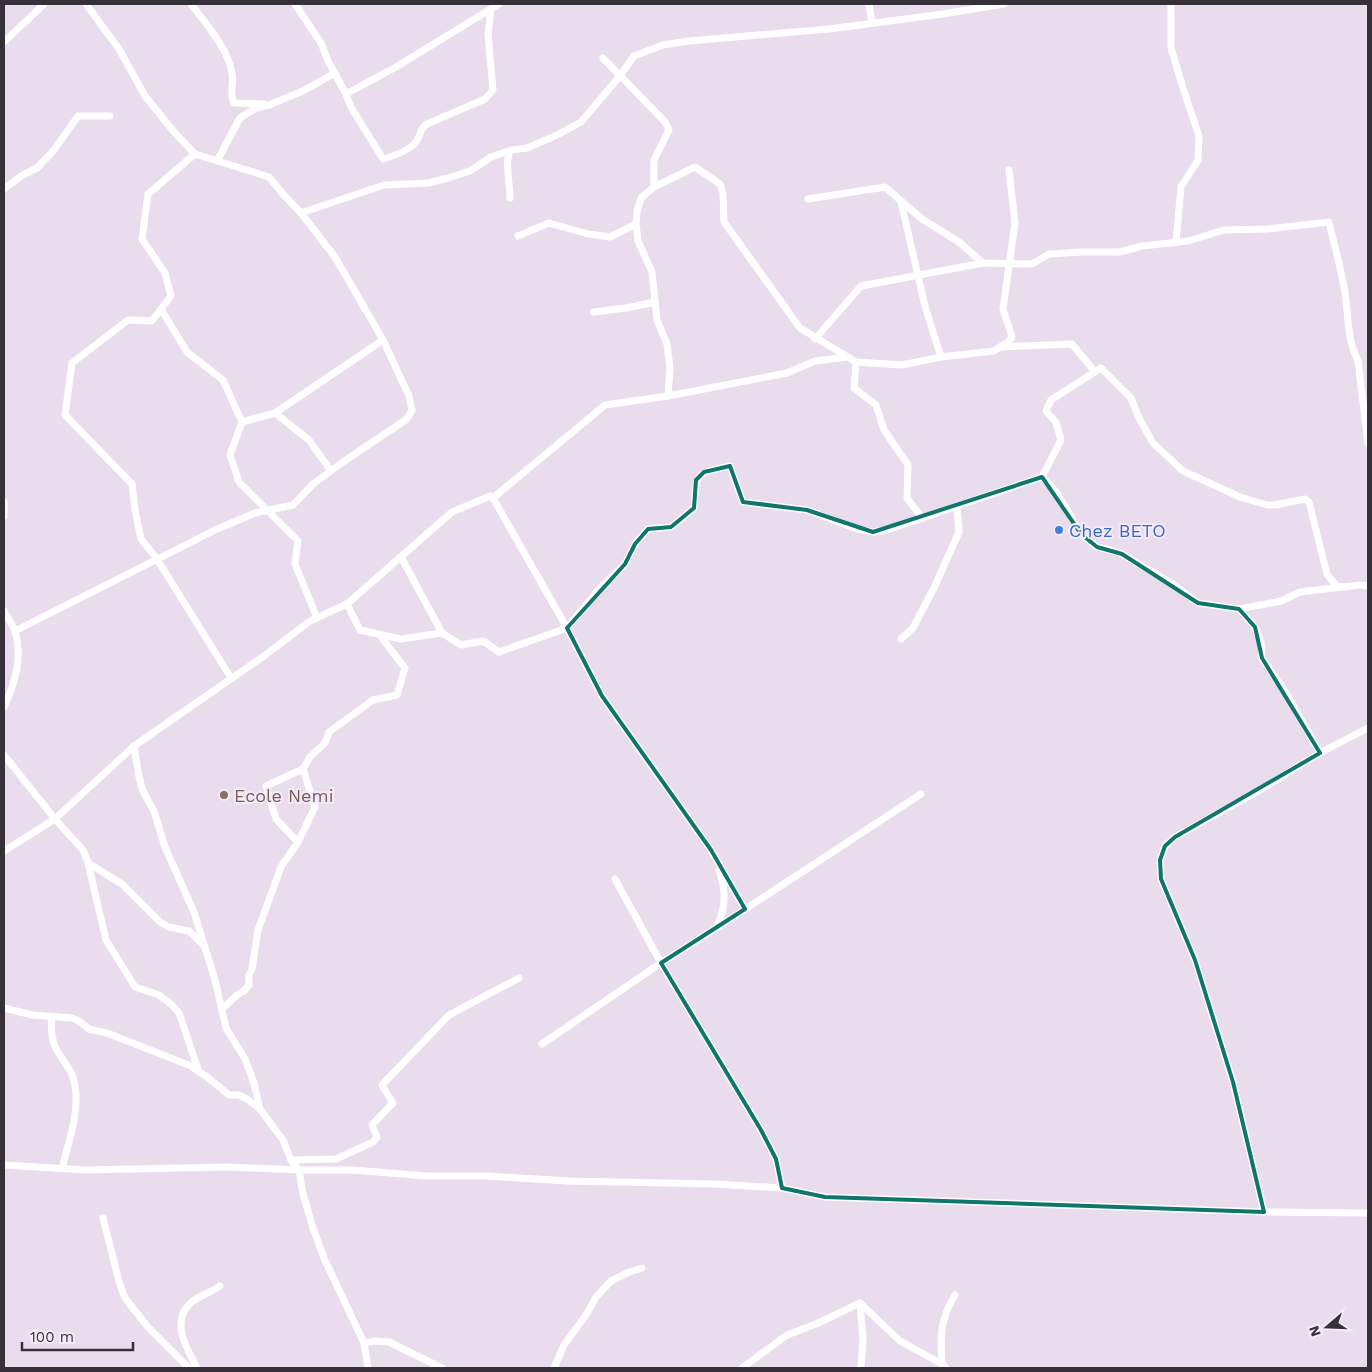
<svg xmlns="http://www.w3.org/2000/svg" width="1372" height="1372" font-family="'Work Sans',sans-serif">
  <rect width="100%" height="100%" fill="#e9dced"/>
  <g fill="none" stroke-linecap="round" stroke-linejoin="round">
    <g stroke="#fff" stroke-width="7">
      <path d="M191,4C206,24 228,48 232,73C234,84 229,94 234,103L264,104"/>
      <path d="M295,4L321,43L328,61L346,94L351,107L383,159C395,155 411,151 418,139C420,133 421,130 425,125L485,99L493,90L488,34L491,9"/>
      <polyline points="869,4 872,23"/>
      <polyline points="1171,4 1171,48 1183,88 1199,136 1198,160 1181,187 1176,242"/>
      <polyline points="4,42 44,4"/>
      <polyline points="603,58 665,122 669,130 654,160 654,187"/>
      <polyline points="346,94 396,67 499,4"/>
      <polyline points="195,154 148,194 142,239 165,273 171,296 152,321 128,320 72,363 65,415 132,484 135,510 141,539 157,559 231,678"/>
      <polyline points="217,161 240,118 256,108 269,105 303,91 335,73"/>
      <polyline points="4,189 21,176 37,168 54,150 78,116 110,116"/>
      <path d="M510,198C510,184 504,159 511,150L527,148L555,136L581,122L620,76L634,56L663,45L689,41L829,29L943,14L1004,4"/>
      <path d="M808,199L885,187L922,219L959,242L983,263L1032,264L1049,254L1081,252H1120L1142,246L1188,241L1224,230L1267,229L1329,222C1334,244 1340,265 1344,287C1349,313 1346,337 1358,361L1368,443"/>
      <polyline points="901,202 925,306 941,357"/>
      <polyline points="301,213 384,185 429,183 448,178 470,171 491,157 511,150"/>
      <polyline points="518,236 549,223 588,234 610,237 636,224"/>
      <polyline points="161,309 187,352 223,380 242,422 230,455 239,482 298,541 295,564 317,618"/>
      <polyline points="594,312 626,308 655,302"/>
      <polyline points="815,339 861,286 983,263"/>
      <polyline points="1001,347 1072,344 1095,372"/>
      <polyline points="856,362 854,388 876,405 884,430 908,465 907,498 922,518"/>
      <polyline points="668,396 670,368 667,344 657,320 652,272 638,241 636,224 637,212 641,198 654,187 695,167 720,184 723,193 724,222 800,328 856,362 902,365 941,357 994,351 1008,342 1012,337 1003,309 1015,223 1009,170"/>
      <polyline points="275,413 383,340"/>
      <polyline points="242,422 275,413 309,440 331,471"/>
      <polyline points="1042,477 1057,493 1081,534 1097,547 1110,550 1122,554 1176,586 1198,603 1239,609 1255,627 1261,642 1262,658 1286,693 1320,753"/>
      <path d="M493,498L567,628L601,587L625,564L635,544L648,529L671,527L694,508C697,472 694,474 730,466L743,502L807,510L857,529L873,532L890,529L1042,477L1061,440L1056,422L1046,411L1051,400L1101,368L1131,398L1139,418L1153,443L1183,471L1240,497L1267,505H1275L1305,499L1309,502L1327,574L1336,586L1345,587"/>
      <polyline points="4,502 4,516"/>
      <polyline points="401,557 442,633 461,645 483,641 499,652 567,628 602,696 711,850 745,909"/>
      <polyline points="347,604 360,630 401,639 442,633"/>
      <polyline points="1239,609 1281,601 1300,592 1360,585 1368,586"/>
      <path d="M4,611C7,617 13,624 15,631C23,658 15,683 4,707"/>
      <polyline points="15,631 215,530 255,513 293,505 313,484 343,462 407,419 412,410 409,396 383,340 335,257 301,213 282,193 269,177 195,154 175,133 145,96 119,49 86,4"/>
      <polyline points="901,639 913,628 934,588 959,532 957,506"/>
      <polyline points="134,746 139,777 143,791 154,811 165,847 194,912 215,980 226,1028 245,1059 254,1083 260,1109"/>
      <polyline points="4,755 55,819 83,850 88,863 106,940 135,987 159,995 171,1004 179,1013 199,1072"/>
      <polyline points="303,769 310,757 325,743 329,732 373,700 397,695 405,668 390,649 380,635"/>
      <polyline points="4,851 55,819 134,746 264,656 310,621 347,604 452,512 490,496 493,498 605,405 668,396 787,373 815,361 848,357"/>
      <polyline points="88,863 122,884 160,922 169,927 189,931 202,944"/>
      <path d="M716,928C726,909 727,891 719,871"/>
      <polyline points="4,1008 32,1015 72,1018 79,1021 89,1029 107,1033 191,1066 207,1077 229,1095 239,1095 247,1099 260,1109 283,1140 291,1160 299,1170 303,1194 313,1228 324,1258 364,1343 368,1368"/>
      <polyline points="222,1009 237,995 244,991 249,985 249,975 252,969 258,930 281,867 298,842 315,807 303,769 266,786 276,819 298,842"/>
      <path d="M52,1017C51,1026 51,1035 54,1044C58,1056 69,1065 73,1077C82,1107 69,1140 62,1168"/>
      <polyline points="542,1044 661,963 615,879"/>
      <polyline points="291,1160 336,1159 373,1142 377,1137 372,1125 393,1103 382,1085 449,1015 519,978"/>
      <polyline points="4,1165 86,1170 228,1167 299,1170 353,1170 426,1176 486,1176 568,1181 715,1184 782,1188 825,1197 1264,1212 1368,1213"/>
      <polyline points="782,1188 776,1159 761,1130 661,963 715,929 921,794"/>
      <polyline points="1264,1212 1233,1082 1195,960 1161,879 1160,860 1165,846 1175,837 1255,793 1320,753 1368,728"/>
      <polyline points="103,1218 120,1285 125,1298 147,1326 189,1368"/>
      <polyline points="364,1343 375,1341 389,1342 442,1368"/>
      <path d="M942,1364C940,1337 940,1319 955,1295"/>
      <path d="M197,1368C186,1347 169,1320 193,1301C201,1295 212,1292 220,1286"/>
      <polyline points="554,1368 564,1345 586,1315 596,1297 611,1281 629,1272 642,1268"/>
      <polyline points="742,1368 787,1335 816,1324 860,1303"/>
      <polyline points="861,1368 863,1340 860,1303 900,1341 942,1364 946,1368"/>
    </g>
  </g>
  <path fill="none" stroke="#0f766e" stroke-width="4" stroke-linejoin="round" d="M730,466L743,502L807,510L873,532L1042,477L1081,534L1097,547L1122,554L1198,603L1239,609L1255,627L1262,658L1320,753L1175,837L1165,846L1160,860L1161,879L1195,960L1233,1082L1264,1212L825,1197L782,1188L776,1159L761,1130L661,963L745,909L711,850L602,696L567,628L625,564L635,544L648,529L671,527L694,508L696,480L704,472Z"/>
  <circle fill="#3f7fe0" stroke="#f6e9fa" stroke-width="2" cx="1059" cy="530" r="5"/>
  <circle fill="#8d6e63" stroke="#f6e9fa" stroke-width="2" cx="224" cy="795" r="5"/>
  <g text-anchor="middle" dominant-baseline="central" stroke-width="4" stroke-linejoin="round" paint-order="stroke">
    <g font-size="18" fill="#366cbe" stroke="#f6e9fa" text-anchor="start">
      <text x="1069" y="530">Chez BETO</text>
    </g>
    <g font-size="18" fill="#785e54" stroke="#f6e9fa" text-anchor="start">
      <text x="234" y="795">Ecole Nemi</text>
    </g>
  </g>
  <rect width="1372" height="1372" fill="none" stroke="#363138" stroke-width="10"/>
  <g transform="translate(1327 1327) rotate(251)" stroke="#f6e9fa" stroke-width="4" paint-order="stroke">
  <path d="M0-4L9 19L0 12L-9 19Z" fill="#363138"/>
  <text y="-8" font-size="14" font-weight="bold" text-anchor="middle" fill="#363138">N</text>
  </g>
  <path d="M22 1342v8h111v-8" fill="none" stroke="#363138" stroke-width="2.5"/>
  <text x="30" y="1342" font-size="15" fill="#363138" stroke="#f6e9fa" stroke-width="4" paint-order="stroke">100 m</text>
</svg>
